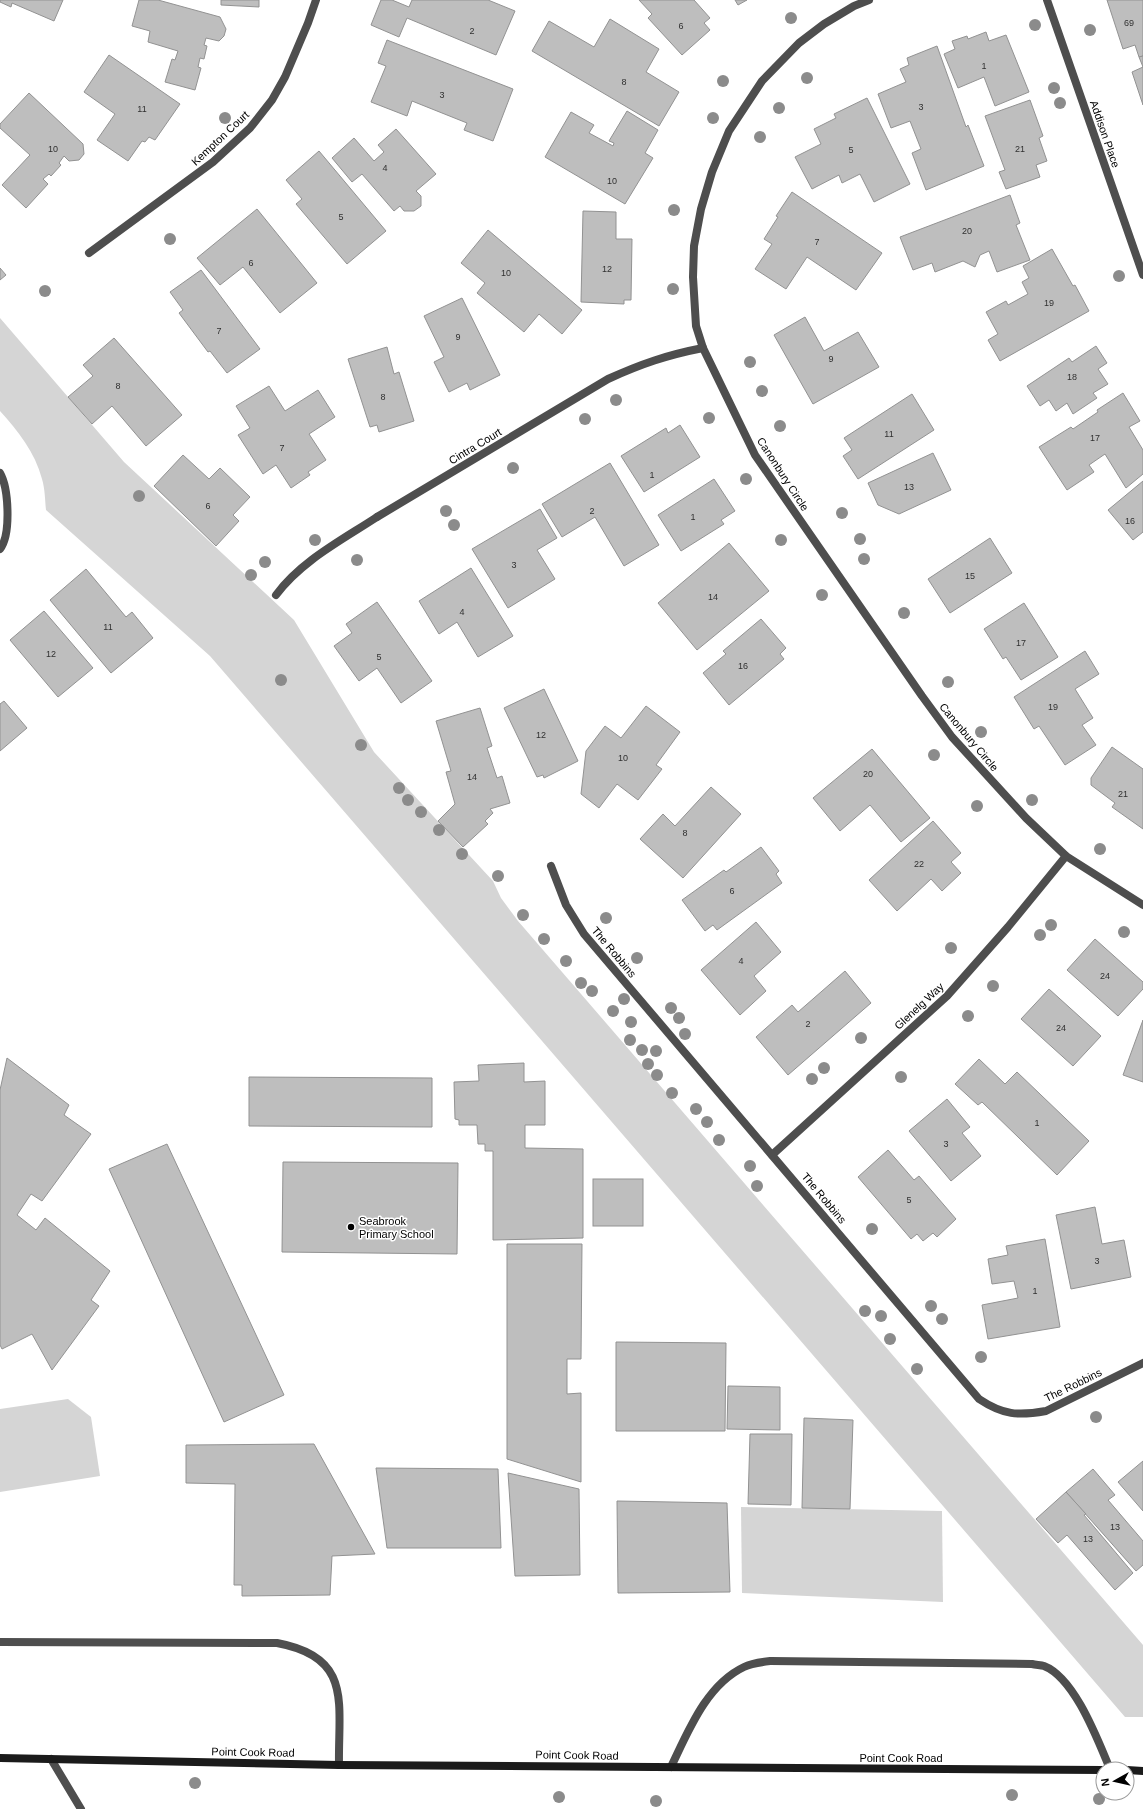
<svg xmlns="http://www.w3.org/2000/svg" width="1143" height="1809" font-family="Helvetica,sans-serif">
  <rect width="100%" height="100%" fill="#fff"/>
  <g fill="#d5d5d5">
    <path d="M0,318L124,462L294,620L374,752L493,881L501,898L518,921L1143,1645V1717H1125L210,656L46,510C45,500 45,489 42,479C35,452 18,431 0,411Z"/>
    <polygon points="68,1399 91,1417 100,1476 0,1492 0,1409"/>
    <polygon points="741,1507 942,1511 943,1602 742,1593"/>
  </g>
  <g fill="#bebebe" stroke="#929292">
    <polygon points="0,0 63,0 54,21 12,3 11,7 0,2"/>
    <polygon points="139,0 158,0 220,17 226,29 224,36 219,41 206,38 204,45 207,46 204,59 200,58 198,67 201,68 195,90 165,82 172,59 175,60 178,51 148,42 150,31 132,26"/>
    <polygon points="221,0 259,0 259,7 221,5"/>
    <polygon points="381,0 392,0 409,7 412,0 488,0 515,11 496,55 407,18 399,37 371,25"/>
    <polygon points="639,0 694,0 710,18 704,23 710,30 682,55 648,18 652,14"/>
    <polygon points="735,0 747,0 738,5"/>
    <polygon points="1107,0 1143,0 1143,56 1139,57 1135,45 1123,49"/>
    <polygon points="610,19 659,49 646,72 679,92 659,126 532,51 549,21 594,47"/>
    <polygon points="986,32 989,41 1006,35 1029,92 995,106 984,77 958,88 944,54 955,49 952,41 967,36 968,39"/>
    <polygon points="387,40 513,89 493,141 464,130 467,123 412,101 407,116 371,102 386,66 378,63"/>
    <polygon points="937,46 966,127 968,125 984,166 926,190 912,153 921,149 910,121 891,128 878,94 906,82 900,69 909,65 907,58"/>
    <polygon points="109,55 180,104 155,140 149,137 145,142 142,141 128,161 97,140 115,114 84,92"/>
    <polygon points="1143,56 1143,105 1132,72 1143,67 1139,57"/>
    <polygon points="29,93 83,144 84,154 79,160 69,161 64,156 59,163 61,165 51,176 49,174 43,179 48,184 26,208 2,185 30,155 0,128 0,124"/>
    <polygon points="867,98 910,184 874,202 860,174 842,183 839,175 812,189 795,157 821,144 814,129 836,118 834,114"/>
    <polygon points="1030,100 1043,136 1039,138 1047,161 1036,165 1040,177 1006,189 999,172 1005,170 985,116"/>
    <polygon points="627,111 658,130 645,153 653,158 625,204 545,157 571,112 594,125 589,133 613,146 614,143 609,141"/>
    <polygon points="396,129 436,174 416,191 421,196 421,206 414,211 404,211 400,206 394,211 362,174 352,182 332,158 354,138 374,161 384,152 378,145"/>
    <polygon points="319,151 386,231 347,264 296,204 302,199 286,180"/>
    <polygon points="792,192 882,253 856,290 807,257 786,289 755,269 772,244 764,239 778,217 776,216"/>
    <polygon points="1010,195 1020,223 1016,225 1030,260 997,272 989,251 980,255 975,267 963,261 935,272 932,263 913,270 900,237"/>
    <polygon points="257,209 317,283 280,313 243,267 220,285 197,258"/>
    <polygon points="583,211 616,212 616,239 632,239 631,300 624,300 624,304 581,302"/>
    <polygon points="488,230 582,310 562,334 539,314 524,332 477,293 485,283 461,263"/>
    <polygon points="1052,249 1073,286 1075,285 1089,311 1000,361 988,340 998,334 986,312 1006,301 1008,305 1028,294 1022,282 1029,278 1023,266"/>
    <polygon points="0,268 6,275 0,280"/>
    <polygon points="201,270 260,349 227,373 210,351 208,352 179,313 183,310 170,292"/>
    <polygon points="462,298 500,375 470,390 467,383 449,392 434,362 444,357 424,316"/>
    <polygon points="805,317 824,351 858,332 879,367 813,404 774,335"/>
    <polygon points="114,338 182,415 146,446 112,406 92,424 68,397 93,376 83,365"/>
    <polygon points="1096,346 1107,363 1098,369 1108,384 1093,393 1097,398 1073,414 1067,403 1056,411 1049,400 1040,406 1027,386 1069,358 1072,362"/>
    <polygon points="387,347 394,374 399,372 414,421 379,432 377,425 370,427 348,359"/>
    <polygon points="269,386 285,411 318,390 335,417 309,434 326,460 308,472 310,475 291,488 276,465 263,474 238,435 250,428 236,406"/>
    <polygon points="1123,393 1140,421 1129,427 1143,450 1143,474 1126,488 1105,454 1089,465 1094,472 1067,490 1039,447 1071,427 1073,429 1098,412 1097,410"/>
    <polygon points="912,394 934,430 858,479 843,456 852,450 844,438"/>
    <polygon points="680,425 700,457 644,492 621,456 666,428 668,433"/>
    <polygon points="933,453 951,490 899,514 878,505 868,483"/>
    <polygon points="183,455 209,479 220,468 250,497 233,515 239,521 216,546 154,486"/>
    <polygon points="610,463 659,545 624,566 595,517 562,537 542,504"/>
    <polygon points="714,479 735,511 721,520 724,524 681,551 658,515"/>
    <polygon points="1143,481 1143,532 1133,540 1108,510"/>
    <polygon points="540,509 557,538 537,550 555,579 508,608 472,549"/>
    <polygon points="990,538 1012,573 950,613 928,579"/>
    <polygon points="729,543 769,591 697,650 658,603"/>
    <polygon points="471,568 513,636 478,657 457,622 439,634 419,601"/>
    <polygon points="86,569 126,617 132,612 153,638 111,673 50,600"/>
    <polygon points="377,602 432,681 401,703 377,668 359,681 334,646 352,633 346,624"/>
    <polygon points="1024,603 1058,657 1021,680 1006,657 1003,659 984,629"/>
    <polygon points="44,611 93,668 58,697 10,640"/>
    <polygon points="761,619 786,648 780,654 784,659 729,705 703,673 726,654 723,651"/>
    <polygon points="1085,651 1099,674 1075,689 1093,718 1082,725 1096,745 1065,765 1039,726 1034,729 1014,697"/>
    <polygon points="544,689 578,761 544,778 543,775 537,777 504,708"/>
    <polygon points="4,701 27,728 0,751 0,704"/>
    <polygon points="646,706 680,732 656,765 662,769 638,800 617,784 599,808 581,794 586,751 605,726 621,738"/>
    <polygon points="480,708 492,746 487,748 497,778 502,776 510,803 490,809 493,813 485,821 488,824 463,847 438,821 455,804 446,772 451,771 436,721"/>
    <polygon points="1112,747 1143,769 1143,829 1112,807 1115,803 1091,785 1091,778"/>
    <polygon points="872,749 930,818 901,842 870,805 840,831 813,798"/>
    <polygon points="711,787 741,814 683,878 640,839 663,814 675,826"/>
    <polygon points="933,821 961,853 951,862 961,873 942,891 931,879 897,911 869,880"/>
    <polygon points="761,847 779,871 776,874 782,883 717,930 713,925 705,931 682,900 724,870 726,872"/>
    <polygon points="756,922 781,952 754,976 766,991 740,1015 701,970"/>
    <polygon points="1095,939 1143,982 1143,989 1118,1016 1067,970"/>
    <polygon points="845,971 871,1003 788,1075 756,1037 792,1005 798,1012"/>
    <polygon points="1049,989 1101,1036 1073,1066 1021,1019"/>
    <polygon points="1143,1020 1143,1082 1123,1075"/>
    <polygon points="7,1058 69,1105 64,1115 91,1134 42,1201 31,1194 17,1215 36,1230 45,1218 110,1271 91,1300 99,1306 52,1370 32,1334 2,1349 0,1345 0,1090"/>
    <polygon points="979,1059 1005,1084 1017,1072 1089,1141 1057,1175 982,1102 978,1105 955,1084"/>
    <polygon points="524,1063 524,1082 545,1081 545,1125 525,1125 525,1148 583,1149 583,1238 493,1240 493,1151 485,1151 485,1144 478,1144 477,1125 459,1125 459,1120 455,1119 454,1082 479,1081 478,1065"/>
    <polygon points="249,1077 432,1078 432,1127 249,1126"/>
    <polygon points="947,1099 970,1127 962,1133 981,1156 951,1181 909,1131"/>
    <polygon points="167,1144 284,1395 224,1422 109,1169"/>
    <polygon points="888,1150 914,1180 919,1176 956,1219 937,1237 933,1233 923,1241 917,1234 911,1239 858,1177"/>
    <polygon points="283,1162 458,1163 457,1254 282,1252"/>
    <rect x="593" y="1179" width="50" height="47"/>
    <polygon points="1095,1207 1102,1244 1124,1240 1131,1277 1071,1289 1056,1215"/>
    <polygon points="1045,1239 1060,1327 988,1339 982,1305 1018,1298 1014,1281 992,1284 988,1259 1008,1255 1006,1246"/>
    <polygon points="507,1244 582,1244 581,1359 567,1359 567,1394 581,1393 581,1482 507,1459"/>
    <polygon points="616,1342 726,1343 725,1431 616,1431"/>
    <polygon points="728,1386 780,1387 780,1430 727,1429"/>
    <polygon points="804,1418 853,1420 850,1509 802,1508"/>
    <polygon points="750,1434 792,1434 791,1505 748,1504"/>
    <polygon points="314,1444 375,1554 332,1556 330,1595 242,1596 242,1585 234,1585 235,1484 186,1483 186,1445"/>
    <polygon points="1143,1461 1143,1511 1118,1482"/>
    <polygon points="376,1468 498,1469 501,1548 387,1548"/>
    <polygon points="1093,1469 1115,1495 1108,1500 1143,1541 1143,1565 1136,1571 1066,1492"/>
    <polygon points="508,1473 579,1489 580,1575 515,1576"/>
    <polygon points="1066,1492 1086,1514 1084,1515 1133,1573 1115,1590 1067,1535 1058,1543 1036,1519"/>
    <polygon points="617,1501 727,1503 730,1592 618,1593"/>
  </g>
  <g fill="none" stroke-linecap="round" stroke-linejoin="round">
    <g stroke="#4e4e4e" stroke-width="8">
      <path d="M276,595C301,561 342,540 377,517"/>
      <path d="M0,1642L277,1643C353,1657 338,1703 339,1765"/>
      <polyline points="51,1759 81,1809"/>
      <path d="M671,1767C688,1732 706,1685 744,1667C752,1663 762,1662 771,1661L1032,1664C1036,1665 1041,1665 1044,1666C1075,1678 1098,1741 1110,1769"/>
    </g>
    <g stroke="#4e4e4e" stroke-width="8">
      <polyline points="869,0 854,6 824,24 799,43 762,81 729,131 712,172 701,209 694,246 693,277 696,326 703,348 755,455 922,696 952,737 1026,818 1066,856 1143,905"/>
      <polyline points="1047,0 1143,275"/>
      <polyline points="89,253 213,162 250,128 272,100 285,77 308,23 316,0"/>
      <path d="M0,473C9,489 11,535 0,549"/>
      <path d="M377,517L608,379C641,364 667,355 703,348"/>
      <path d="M551,866L566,905L584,934L979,1399C1003,1415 1018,1416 1046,1411L1143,1363"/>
      <polyline points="772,1155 947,996 1008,927 1066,856"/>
    </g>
    <g stroke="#1b1b1b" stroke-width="8">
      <polyline points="0,1758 339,1765 1103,1770"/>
      <polyline points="1127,1770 1143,1771"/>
    </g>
  </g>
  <g fill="#8b8b8b">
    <circle cx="791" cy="18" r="6"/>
    <circle cx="1035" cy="25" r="6"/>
    <circle cx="1090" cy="30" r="6"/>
    <circle cx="807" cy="78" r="6"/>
    <circle cx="723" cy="81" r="6"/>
    <circle cx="1054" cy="88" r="6"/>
    <circle cx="1060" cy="103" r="6"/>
    <circle cx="779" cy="108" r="6"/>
    <circle cx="225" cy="118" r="6"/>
    <circle cx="713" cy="118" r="6"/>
    <circle cx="760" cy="137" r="6"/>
    <circle cx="674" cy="210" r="6"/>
    <circle cx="170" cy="239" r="6"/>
    <circle cx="1119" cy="276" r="6"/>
    <circle cx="673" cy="289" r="6"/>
    <circle cx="45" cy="291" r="6"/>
    <circle cx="750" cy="362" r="6"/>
    <circle cx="762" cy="391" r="6"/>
    <circle cx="616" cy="400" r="6"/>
    <circle cx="709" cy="418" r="6"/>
    <circle cx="585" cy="419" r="6"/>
    <circle cx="780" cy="426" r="6"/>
    <circle cx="513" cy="468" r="6"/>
    <circle cx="746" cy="479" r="6"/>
    <circle cx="139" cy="496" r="6"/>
    <circle cx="446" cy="511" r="6"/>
    <circle cx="842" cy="513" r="6"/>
    <circle cx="454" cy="525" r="6"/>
    <circle cx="860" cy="539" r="6"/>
    <circle cx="315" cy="540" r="6"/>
    <circle cx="781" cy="540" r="6"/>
    <circle cx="864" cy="559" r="6"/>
    <circle cx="357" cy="560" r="6"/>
    <circle cx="265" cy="562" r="6"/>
    <circle cx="251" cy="575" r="6"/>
    <circle cx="822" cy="595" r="6"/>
    <circle cx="904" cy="613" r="6"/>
    <circle cx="281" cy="680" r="6"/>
    <circle cx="948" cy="682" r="6"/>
    <circle cx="981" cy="732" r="6"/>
    <circle cx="361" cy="745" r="6"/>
    <circle cx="934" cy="755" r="6"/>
    <circle cx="399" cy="788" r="6"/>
    <circle cx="408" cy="800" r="6"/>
    <circle cx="1032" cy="800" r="6"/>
    <circle cx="977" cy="806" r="6"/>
    <circle cx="421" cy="812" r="6"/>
    <circle cx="439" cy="830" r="6"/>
    <circle cx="1100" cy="849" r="6"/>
    <circle cx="462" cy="854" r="6"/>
    <circle cx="498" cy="876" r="6"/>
    <circle cx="523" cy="915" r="6"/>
    <circle cx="606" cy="918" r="6"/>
    <circle cx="1051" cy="925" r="6"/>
    <circle cx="1124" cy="932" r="6"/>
    <circle cx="1040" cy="935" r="6"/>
    <circle cx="544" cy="939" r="6"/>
    <circle cx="951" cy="948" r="6"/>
    <circle cx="637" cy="958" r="6"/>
    <circle cx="566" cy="961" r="6"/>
    <circle cx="581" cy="983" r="6"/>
    <circle cx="993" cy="986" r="6"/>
    <circle cx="592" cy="991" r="6"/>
    <circle cx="624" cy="999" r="6"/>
    <circle cx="671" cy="1008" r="6"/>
    <circle cx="613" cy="1011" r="6"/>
    <circle cx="968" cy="1016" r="6"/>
    <circle cx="679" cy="1018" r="6"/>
    <circle cx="631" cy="1022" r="6"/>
    <circle cx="685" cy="1034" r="6"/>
    <circle cx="861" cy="1038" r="6"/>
    <circle cx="630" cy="1040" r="6"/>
    <circle cx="642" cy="1050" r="6"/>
    <circle cx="656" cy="1051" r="6"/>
    <circle cx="648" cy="1064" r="6"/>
    <circle cx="824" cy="1068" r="6"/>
    <circle cx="657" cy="1075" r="6"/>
    <circle cx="901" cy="1077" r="6"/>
    <circle cx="812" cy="1079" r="6"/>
    <circle cx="672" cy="1093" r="6"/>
    <circle cx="696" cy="1109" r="6"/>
    <circle cx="707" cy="1122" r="6"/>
    <circle cx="719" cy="1140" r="6"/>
    <circle cx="750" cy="1166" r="6"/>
    <circle cx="757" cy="1186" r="6"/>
    <circle cx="872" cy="1229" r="6"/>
    <circle cx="931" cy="1306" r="6"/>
    <circle cx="865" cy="1311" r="6"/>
    <circle cx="881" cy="1316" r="6"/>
    <circle cx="942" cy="1319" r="6"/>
    <circle cx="890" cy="1339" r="6"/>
    <circle cx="981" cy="1357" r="6"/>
    <circle cx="917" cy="1369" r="6"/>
    <circle cx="1096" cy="1417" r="6"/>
    <circle cx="195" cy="1783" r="6"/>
    <circle cx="1012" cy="1795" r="6"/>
    <circle cx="559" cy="1797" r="6"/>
    <circle cx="1099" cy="1799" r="6"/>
    <circle cx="656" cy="1801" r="6"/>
  </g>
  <circle fill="#000" stroke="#fff" stroke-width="1.5" cx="351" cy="1227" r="4"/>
  <g text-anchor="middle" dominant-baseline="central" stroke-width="3" stroke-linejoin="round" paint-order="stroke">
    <g font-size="9" fill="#303030">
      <text x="1129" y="23">69</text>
      <text x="681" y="26">6</text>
      <text x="472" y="31">2</text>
      <text x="984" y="66">1</text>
      <text x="624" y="82">8</text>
      <text x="442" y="95">3</text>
      <text x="921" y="107">3</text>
      <text x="142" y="109">11</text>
      <text x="53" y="149">10</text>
      <text x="1020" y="149">21</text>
      <text x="851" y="150">5</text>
      <text x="385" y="168">4</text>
      <text x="612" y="181">10</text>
      <text x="341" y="217">5</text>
      <text x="967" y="231">20</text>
      <text x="817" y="242">7</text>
      <text x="251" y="263">6</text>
      <text x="607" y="269">12</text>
      <text x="506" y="273">10</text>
      <text x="1049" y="303">19</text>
      <text x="219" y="331">7</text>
      <text x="458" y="337">9</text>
      <text x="831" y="359">9</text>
      <text x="1072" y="377">18</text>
      <text x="118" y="386">8</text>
      <text x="383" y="397">8</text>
      <text x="889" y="434">11</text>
      <text x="1095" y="438">17</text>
      <text x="282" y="448">7</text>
      <text x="652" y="475">1</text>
      <text x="909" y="487">13</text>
      <text x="208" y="506">6</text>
      <text x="592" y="511">2</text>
      <text x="693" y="517">1</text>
      <text x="1130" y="521">16</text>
      <text x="514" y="565">3</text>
      <text x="970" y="576">15</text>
      <text x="713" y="597">14</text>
      <text x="462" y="612">4</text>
      <text x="108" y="627">11</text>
      <text x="1021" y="643">17</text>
      <text x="51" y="654">12</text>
      <text x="379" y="657">5</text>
      <text x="743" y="666">16</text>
      <text x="1053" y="707">19</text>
      <text x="541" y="735">12</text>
      <text x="623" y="758">10</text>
      <text x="868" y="774">20</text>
      <text x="472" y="777">14</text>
      <text x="1123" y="794">21</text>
      <text x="685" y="833">8</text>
      <text x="919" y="864">22</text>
      <text x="732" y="891">6</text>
      <text x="741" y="961">4</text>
      <text x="1105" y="976">24</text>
      <text x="808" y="1024">2</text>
      <text x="1061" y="1028">24</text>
      <text x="1037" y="1123">1</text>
      <text x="946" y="1144">3</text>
      <text x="909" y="1200">5</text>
      <text x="1097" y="1261">3</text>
      <text x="1035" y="1291">1</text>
      <text x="1115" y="1527">13</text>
      <text x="1088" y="1539">13</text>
    </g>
    <g font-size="11" fill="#000" stroke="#fff">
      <text transform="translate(1105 134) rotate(71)">Addison Place</text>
      <text transform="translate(220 138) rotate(-43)">Kempton Court</text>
      <text transform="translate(475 446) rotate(-31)">Cintra Court</text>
      <text transform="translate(783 474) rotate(57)">Canonbury Circle</text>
      <text transform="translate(969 737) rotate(50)">Canonbury Circle</text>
      <text transform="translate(614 952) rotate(50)">The Robbins</text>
      <text transform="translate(919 1006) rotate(-43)">Glenelg Way</text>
      <text transform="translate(824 1198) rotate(50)">The Robbins</text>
      <text transform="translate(1073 1385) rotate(-26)">The Robbins</text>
      <text transform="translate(253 1752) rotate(1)">Point Cook Road</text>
      <text transform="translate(577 1755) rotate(1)">Point Cook Road</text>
      <text x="901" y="1758">Point Cook Road</text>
    </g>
    <g font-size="11" fill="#000" stroke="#fff" text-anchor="start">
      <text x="359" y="1221">Seabrook<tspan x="359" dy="13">Primary School</tspan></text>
    </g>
  </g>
  <g transform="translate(1115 1781) rotate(262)"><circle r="19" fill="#ffffff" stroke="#999999"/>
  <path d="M0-3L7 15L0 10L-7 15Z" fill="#000000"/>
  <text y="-6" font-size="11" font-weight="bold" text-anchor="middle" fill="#000000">N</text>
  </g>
</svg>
